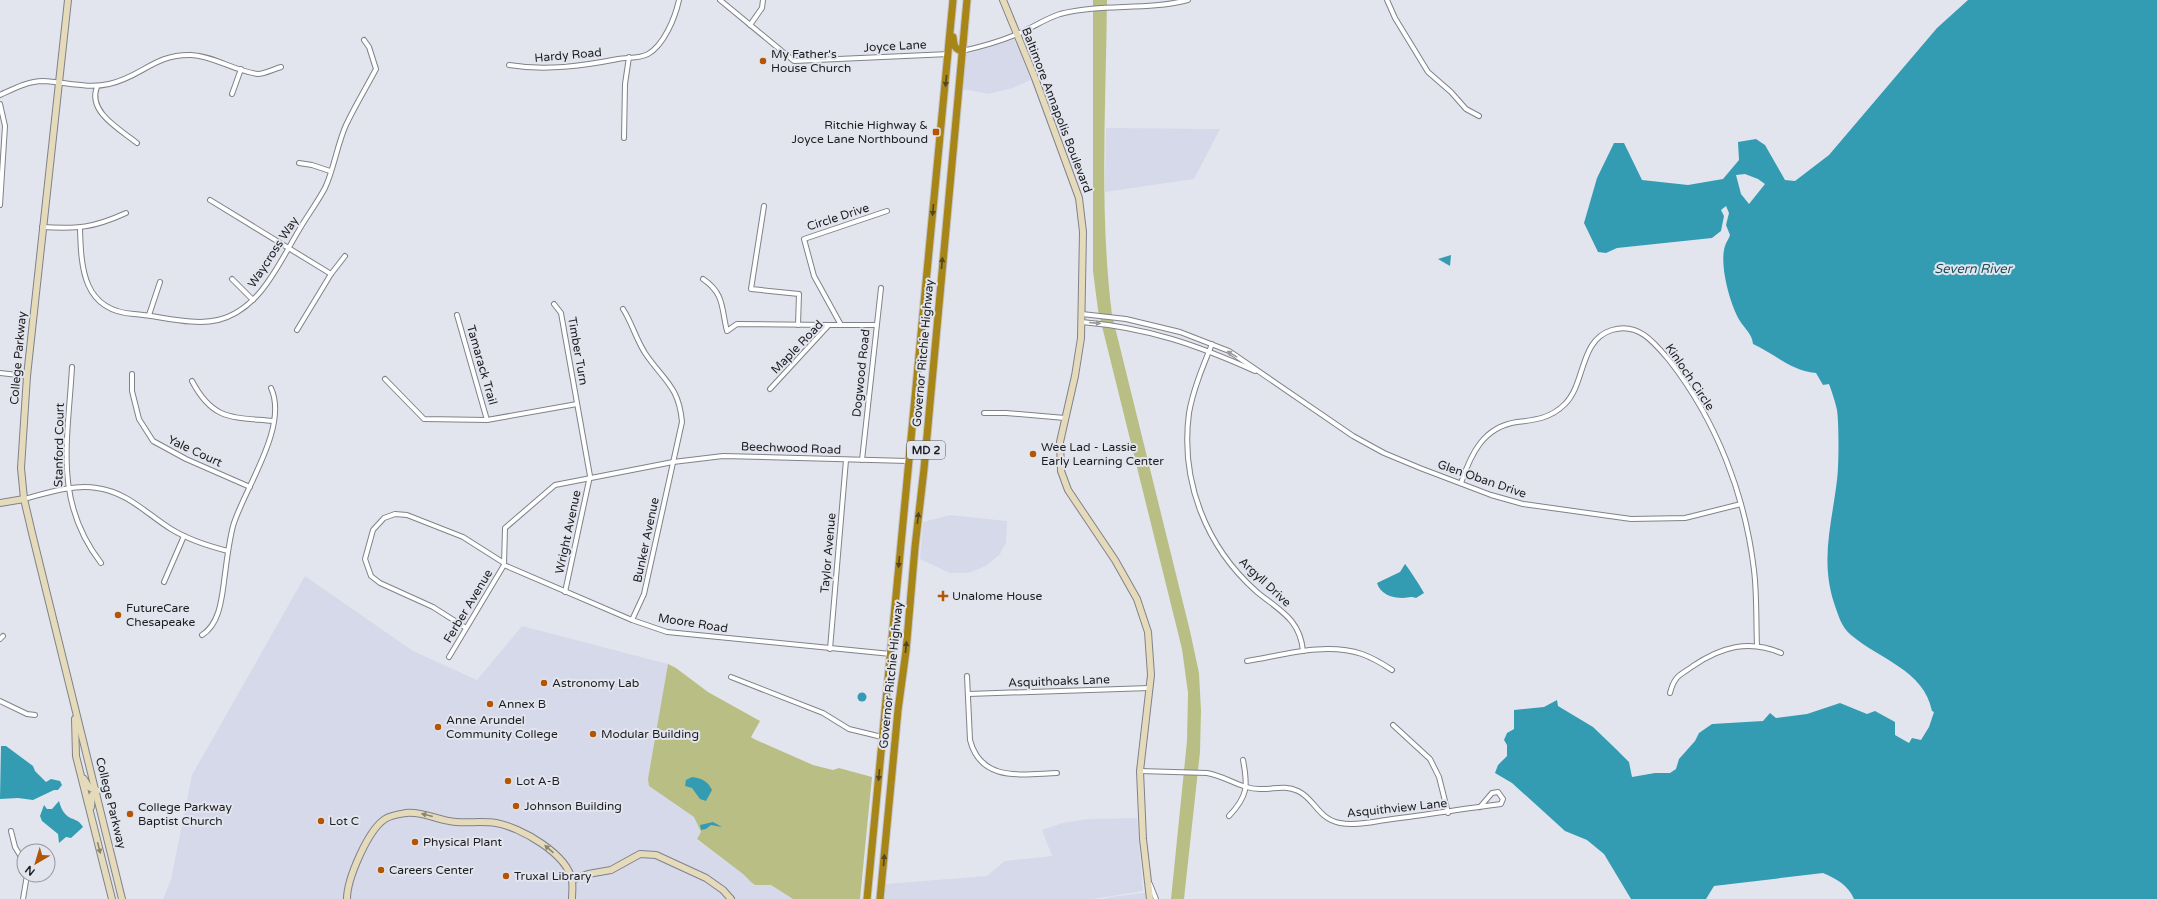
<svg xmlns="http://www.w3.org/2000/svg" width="2157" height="899" font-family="'Varela Round',sans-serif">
  <rect width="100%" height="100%" fill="#e3e5ee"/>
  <g fill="#d6d9ea">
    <polygon points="1014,39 1031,80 1012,88 989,94 963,89 966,54"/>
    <polygon points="1106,128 1220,129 1194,179 1105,192"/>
    <polygon points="950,515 1007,521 1006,543 1000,554 986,566 968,573 950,573 920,559 923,522"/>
    <polygon points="305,576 413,651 477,680 522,626 668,664 661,794 694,817 701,832 697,840 712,851 743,874 751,882 755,885 771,885 793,899 163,899 171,879 192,775"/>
    <polygon points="1137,818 1143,891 1093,899 884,899 885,884 987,876 1005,861 1052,856 1042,830 1062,823 1088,819"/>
    <polygon points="1150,892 1150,899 1104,899 1111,897"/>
  </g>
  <g fill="#b9be85">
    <path d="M1093,0H1107C1106,104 1099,211 1112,315L1190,631L1199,673L1201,711L1200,752L1184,899H1171L1187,741L1188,693L1182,649L1098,310L1093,271Z"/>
    <polygon points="668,664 676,668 708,692 760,721 751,737 754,739 813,765 833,770 839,768 872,777 860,899 793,899 771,885 755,885 751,882 743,874 697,839 701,832 694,817 649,786 648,779"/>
  </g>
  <g fill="#339cb3" fill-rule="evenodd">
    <path d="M1968,0H2157V899H1854C1848,885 1837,879 1823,873L1714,886L1706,899H1631L1604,854L1587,840L1565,831L1512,783L1495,773L1498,765L1507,756V745L1504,740L1507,733L1514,729V710L1544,707L1557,700L1558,706L1593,727L1617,750L1629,762L1632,777L1655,773H1670L1676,769L1679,759L1695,741L1699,733L1712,724L1763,721L1770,713L1776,718L1807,714L1840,703L1867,714L1875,711L1895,722V735L1909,743L1912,738L1921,740L1929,727L1934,712L1932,711C1924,670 1879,659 1851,635C1841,627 1838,614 1834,603C1820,559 1832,523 1837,480C1839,465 1839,424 1837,410C1835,401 1832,392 1829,384L1823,385L1816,373C1789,370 1777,355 1753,344C1752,334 1745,329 1740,321C1730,305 1719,264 1725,246C1726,242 1729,239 1730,235L1726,225L1729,213L1726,206L1721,210L1724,216L1721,231L1712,238L1617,248L1606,253L1598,252L1584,223L1597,178L1614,143H1624L1642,180L1688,185L1723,179L1739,160L1738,142L1756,139L1765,145L1785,180L1795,181L1829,155L1937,28ZM1745,174L1758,179L1765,184L1749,204L1741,194L1736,175Z"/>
    <polygon points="1451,255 1450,266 1438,259"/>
    <path d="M1405,564C1408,567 1422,589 1424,593L1416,598C1410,596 1408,598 1403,598C1392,598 1380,594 1377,583L1400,572Z"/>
    <circle cx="862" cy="697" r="4.5"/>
    <polygon points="1,746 6,746 33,766 35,771 46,782 51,779 60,781 62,785 58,790 54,790 33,800 18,798 0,799"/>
    <path d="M692,777C701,778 708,781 712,790L706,801L700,799L692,788L685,786L686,780Z"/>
    <path d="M59,801C65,824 77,815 83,827L71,838L66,837L59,843L58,834L42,821L40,816L44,805L47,809H52Z"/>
    <polygon points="713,822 722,827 711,825 706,829 701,830 700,825"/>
  </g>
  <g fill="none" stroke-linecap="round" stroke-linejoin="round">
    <g stroke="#80828a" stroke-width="6">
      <g id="street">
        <polyline points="720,0 794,61 949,54"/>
        <polyline points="1387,0 1395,18 1428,72 1451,92 1466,109 1479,116"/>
        <polyline points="750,25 762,8 763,0"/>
        <path d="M962,51C980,47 998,42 1015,35C1031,29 1044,19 1060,14C1102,3 1145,11 1188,0"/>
        <path d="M509,65C546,71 582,66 618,59C628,57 639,59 648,54C664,45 675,18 679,0"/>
        <path d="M97,87C87,112 121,130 137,143"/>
        <polyline points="232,94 241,69"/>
        <path d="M0,95C13,89 28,81 43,81C65,82 88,89 109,84C142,77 154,54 191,55C214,56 234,71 258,74C264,74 274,69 281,67"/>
        <polyline points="0,104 5,126 0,205"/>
        <polyline points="624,138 625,84 629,57"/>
        <polyline points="299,163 312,165 330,171"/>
        <polyline points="210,200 331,274"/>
        <polyline points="764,206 751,289 799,294 798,325"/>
        <path d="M42,227C78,229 93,228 126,213"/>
        <path d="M80,228C81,268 83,311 134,314C161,316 193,326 218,320C260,310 279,263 299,230C307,216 317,203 325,188C334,169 337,145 346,125C355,106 366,88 376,69L369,47L364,40"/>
        <polyline points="232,279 253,300"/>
        <path d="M703,279C725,294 721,308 727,331L737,324L829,325"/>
        <polyline points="554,304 561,313 590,476 565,592"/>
        <path d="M623,309C632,323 636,339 645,353C663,380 679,386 682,422L644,594L632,620"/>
        <polyline points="1082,314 1126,319 1180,332 1229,351 1353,436 1384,453 1420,468 1491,495 1523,504 1631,519 1685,518 1741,504"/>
        <polyline points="149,315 160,282"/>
        <polyline points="457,315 487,420"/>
        <path d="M1082,322C1148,328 1195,344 1255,371"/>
        <polyline points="875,325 841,325 814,276 804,239 887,211"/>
        <polyline points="297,330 331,274 345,256"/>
        <path d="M1212,344C1203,366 1193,390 1189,413C1180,481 1206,547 1257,592C1280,611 1300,619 1303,651"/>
        <path d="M72,367C68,440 53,501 101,563"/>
        <polyline points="0,373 27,376"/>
        <polyline points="132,374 132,391 139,419 153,441 186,459 250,487"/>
        <polyline points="385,379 424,419 487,420 577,404"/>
        <path d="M192,381C213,421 232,417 273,421"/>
        <polyline points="770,389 829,325 841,325"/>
        <polyline points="984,413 1006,413 1065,418"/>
        <polyline points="862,460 881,288"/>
        <path d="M1461,483C1471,454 1483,427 1517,422C1536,420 1551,418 1565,404C1586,383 1579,340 1612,330C1638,322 1654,342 1669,360C1716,420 1745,494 1754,570C1757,595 1756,621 1757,646"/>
        <path d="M24,499C47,493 73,484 97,488C127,492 147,514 171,529C189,540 208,546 228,551"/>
        <polyline points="504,565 632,620 667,632 891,654"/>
        <polyline points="164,582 184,536"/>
        <polyline points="466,628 433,607 380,583 371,576 365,559 373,530 384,518 395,514 407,515 463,537 504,563"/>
        <path d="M202,635C221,623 222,595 225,574C227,558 229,542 233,526C244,489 289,427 271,388"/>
        <polyline points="0,639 3,636"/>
        <polyline points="830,649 846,460"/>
        <polyline points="449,657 504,565 505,528 555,485 673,462 723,456 908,461"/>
        <path d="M1247,661C1284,655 1325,642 1362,654C1373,658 1383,664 1392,670"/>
        <path d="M967,676L970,740C981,783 1023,774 1057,773"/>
        <polyline points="731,677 823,713 849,729 882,737"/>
        <path d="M1670,693C1671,689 1673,683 1676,679C1679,674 1688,670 1693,666C1721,647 1749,639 1781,653"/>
        <polyline points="968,694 1150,688"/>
        <polyline points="0,701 27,714 35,715"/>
        <polyline points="1393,725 1430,759 1439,777 1448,813"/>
        <path d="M1140,771L1207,773C1226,776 1242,790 1262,789C1275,789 1285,785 1298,791C1315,799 1318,819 1340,823C1355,826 1371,822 1386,820C1424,815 1462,809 1501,804L1503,799L1498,792L1492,793L1480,807"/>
        <path d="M1229,816C1248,796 1248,786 1243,760"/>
        <polyline points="11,831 15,847 24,862"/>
        <polyline points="1150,884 1156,899"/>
        <polyline points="23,899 27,875"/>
      </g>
    </g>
    <g stroke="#80828a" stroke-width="8">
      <g id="secondary">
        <polyline points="68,0 27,376 21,468 24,499 32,533 122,899"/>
        <polyline points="1003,0 1035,78 1079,198 1083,232 1081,338 1075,376 1060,442 1061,471 1068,490 1115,560 1137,599 1148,632 1151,675 1140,771 1143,839 1150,899"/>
        <polyline points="0,503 24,499"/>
        <polyline points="75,719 76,756 112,899"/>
        <polyline points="84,779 89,787 97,791"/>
        <polyline points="91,807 92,795 97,791"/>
        <polyline points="572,880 588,874 611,870 640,854 656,855 706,878 723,890 731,899"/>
        <path d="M347,899C347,879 368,830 385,819C391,815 400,814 406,813C423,811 439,821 456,822C469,823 483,821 496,823C520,827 568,854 572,881C573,886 572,893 572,899"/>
      </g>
    </g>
    <g stroke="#c4c4c5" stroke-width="9">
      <g id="highway">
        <path d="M953,37C954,45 954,49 962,51"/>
        <polyline points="867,899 953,0"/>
        <polyline points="880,899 898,710 906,651 915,547 924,469 967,0"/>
      </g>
    </g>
    <use href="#street" stroke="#fff" stroke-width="4"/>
    <use href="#secondary" stroke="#e5dab9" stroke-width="6"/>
    <use href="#highway" stroke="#a78517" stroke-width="7"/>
  </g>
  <defs><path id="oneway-solid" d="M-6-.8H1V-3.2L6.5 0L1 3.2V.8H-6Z"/></defs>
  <g fill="#54471d">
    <use href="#oneway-solid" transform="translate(946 81) rotate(96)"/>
    <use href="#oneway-solid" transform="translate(933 210) rotate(95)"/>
    <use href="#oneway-solid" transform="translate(942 263) rotate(-85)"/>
    <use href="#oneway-solid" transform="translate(918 518) rotate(-83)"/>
    <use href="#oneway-solid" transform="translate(899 562) rotate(95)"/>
    <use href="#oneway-solid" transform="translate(906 647) rotate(-84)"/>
    <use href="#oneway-solid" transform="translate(879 775) rotate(95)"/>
    <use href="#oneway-solid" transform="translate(884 860) rotate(-85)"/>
  </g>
  <g fill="#999a9b">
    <use href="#oneway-solid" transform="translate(1095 323) rotate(5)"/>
    <use href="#oneway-solid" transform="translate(1232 354) rotate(-149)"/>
  </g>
  <g fill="#8b8575">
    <use href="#oneway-solid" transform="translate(427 815) rotate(-166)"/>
    <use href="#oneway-solid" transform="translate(99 848) rotate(76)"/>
    <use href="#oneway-solid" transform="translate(549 849) rotate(-139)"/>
  </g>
  <g fill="#b35503" stroke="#e3e5ee" stroke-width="1.5">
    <circle cx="763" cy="61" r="4"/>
    <rect x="932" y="128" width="8" height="8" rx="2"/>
    <circle cx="1033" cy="454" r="4"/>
    <path d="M941 590h4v4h4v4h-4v4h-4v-4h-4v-4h4z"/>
    <circle cx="118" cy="615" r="4"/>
    <circle cx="544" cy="683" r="4"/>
    <circle cx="490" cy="704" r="4"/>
    <circle cx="438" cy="727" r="4"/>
    <circle cx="593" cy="734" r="4"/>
    <circle cx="508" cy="781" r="4"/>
    <circle cx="516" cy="806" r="4"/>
    <circle cx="130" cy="814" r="4"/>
    <circle cx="321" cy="821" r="4"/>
    <circle cx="415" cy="842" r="4"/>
    <circle cx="381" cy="870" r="4"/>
    <circle cx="506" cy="876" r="4"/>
  </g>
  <g text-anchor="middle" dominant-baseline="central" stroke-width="4" stroke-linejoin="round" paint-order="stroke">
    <rect fill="#e3e5ee" stroke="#585a5e" stroke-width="1" x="907" y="441" width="38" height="18" rx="3"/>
    <g font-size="11" font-weight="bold" fill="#1d1e21">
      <text x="926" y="450">MD 2</text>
    </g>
    <g font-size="12" fill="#1d1e21" stroke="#e3e5ee">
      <text transform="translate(895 46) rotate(-3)">Joyce Lane</text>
      <text transform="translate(568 55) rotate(-5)">Hardy Road</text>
      <text transform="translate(1057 110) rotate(69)">Baltimore Annapolis Boulevard</text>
      <text transform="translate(838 217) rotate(-18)">Circle Drive</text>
      <text transform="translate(273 252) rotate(-57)">Waycross Way</text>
      <text transform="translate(797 347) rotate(-46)">Maple Road</text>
      <text transform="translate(578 351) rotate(80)">Timber Turn</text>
      <text transform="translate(923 353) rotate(-85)">Governor Ritchie Highway</text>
      <text transform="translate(18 358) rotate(-85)">College Parkway</text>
      <text transform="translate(482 365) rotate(74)">Tamarack Trail</text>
      <text transform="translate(861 373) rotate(-84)">Dogwood Road</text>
      <text transform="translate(1690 377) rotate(56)">Kinloch Circle</text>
      <text transform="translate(59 445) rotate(-89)">Stanford Court</text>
      <text transform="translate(791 448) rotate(2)">Beechwood Road</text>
      <text transform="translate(195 451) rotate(25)">Yale Court</text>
      <text transform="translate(1482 479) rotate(19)">Glen Oban Drive</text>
      <text transform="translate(568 532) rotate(-78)">Wright Avenue</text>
      <text transform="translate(646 540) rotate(-78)">Bunker Avenue</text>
      <text transform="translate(828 553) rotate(-85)">Taylor Avenue</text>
      <text transform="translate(1265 582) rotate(43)">Argyll Drive</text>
      <text transform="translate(468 606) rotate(-59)">Ferber Avenue</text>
      <text transform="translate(693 623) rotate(9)">Moore Road</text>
      <text transform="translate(891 675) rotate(-84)">Governor Ritchie Highway</text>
      <text transform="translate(1059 681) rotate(-2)">Asquithoaks Lane</text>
      <text transform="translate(111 803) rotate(76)">College Parkway</text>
      <text transform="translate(1397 808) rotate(-6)">Asquithview Lane</text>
    </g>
    <g font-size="12" fill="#1d1e21" stroke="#e3e5ee" text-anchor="start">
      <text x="771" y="54">My Father's<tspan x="771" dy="14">House Church</tspan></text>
      <text x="928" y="125" text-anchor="end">Ritchie Highway &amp;<tspan x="928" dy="14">Joyce Lane Northbound</tspan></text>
      <text x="1041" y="447">Wee Lad - Lassie<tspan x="1041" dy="14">Early Learning Center</tspan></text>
      <text x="952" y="596">Unalome House</text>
      <text x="126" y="608">FutureCare<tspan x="126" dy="14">Chesapeake</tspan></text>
      <text x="552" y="683">Astronomy Lab</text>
      <text x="498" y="704">Annex B</text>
      <text x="446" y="720">Anne Arundel<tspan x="446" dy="14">Community College</tspan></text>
      <text x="601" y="734">Modular Building</text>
      <text x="516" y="781">Lot A-B</text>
      <text x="524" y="806">Johnson Building</text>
      <text x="138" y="807">College Parkway<tspan x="138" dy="14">Baptist Church</tspan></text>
      <text x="329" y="821">Lot C</text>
      <text x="423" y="842">Physical Plant</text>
      <text x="389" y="870">Careers Center</text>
      <text x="514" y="876">Truxal Library</text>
    </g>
    <g font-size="13" font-style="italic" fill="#18515e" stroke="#e3e5ee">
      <text x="1973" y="269">Severn River</text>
    </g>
  </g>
  <g transform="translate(36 863) rotate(218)"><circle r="19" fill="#e3e5ee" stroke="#94959c"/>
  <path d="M0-3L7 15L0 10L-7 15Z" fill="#b35503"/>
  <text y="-6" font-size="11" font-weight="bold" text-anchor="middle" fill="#1d1e21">N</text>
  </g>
</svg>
